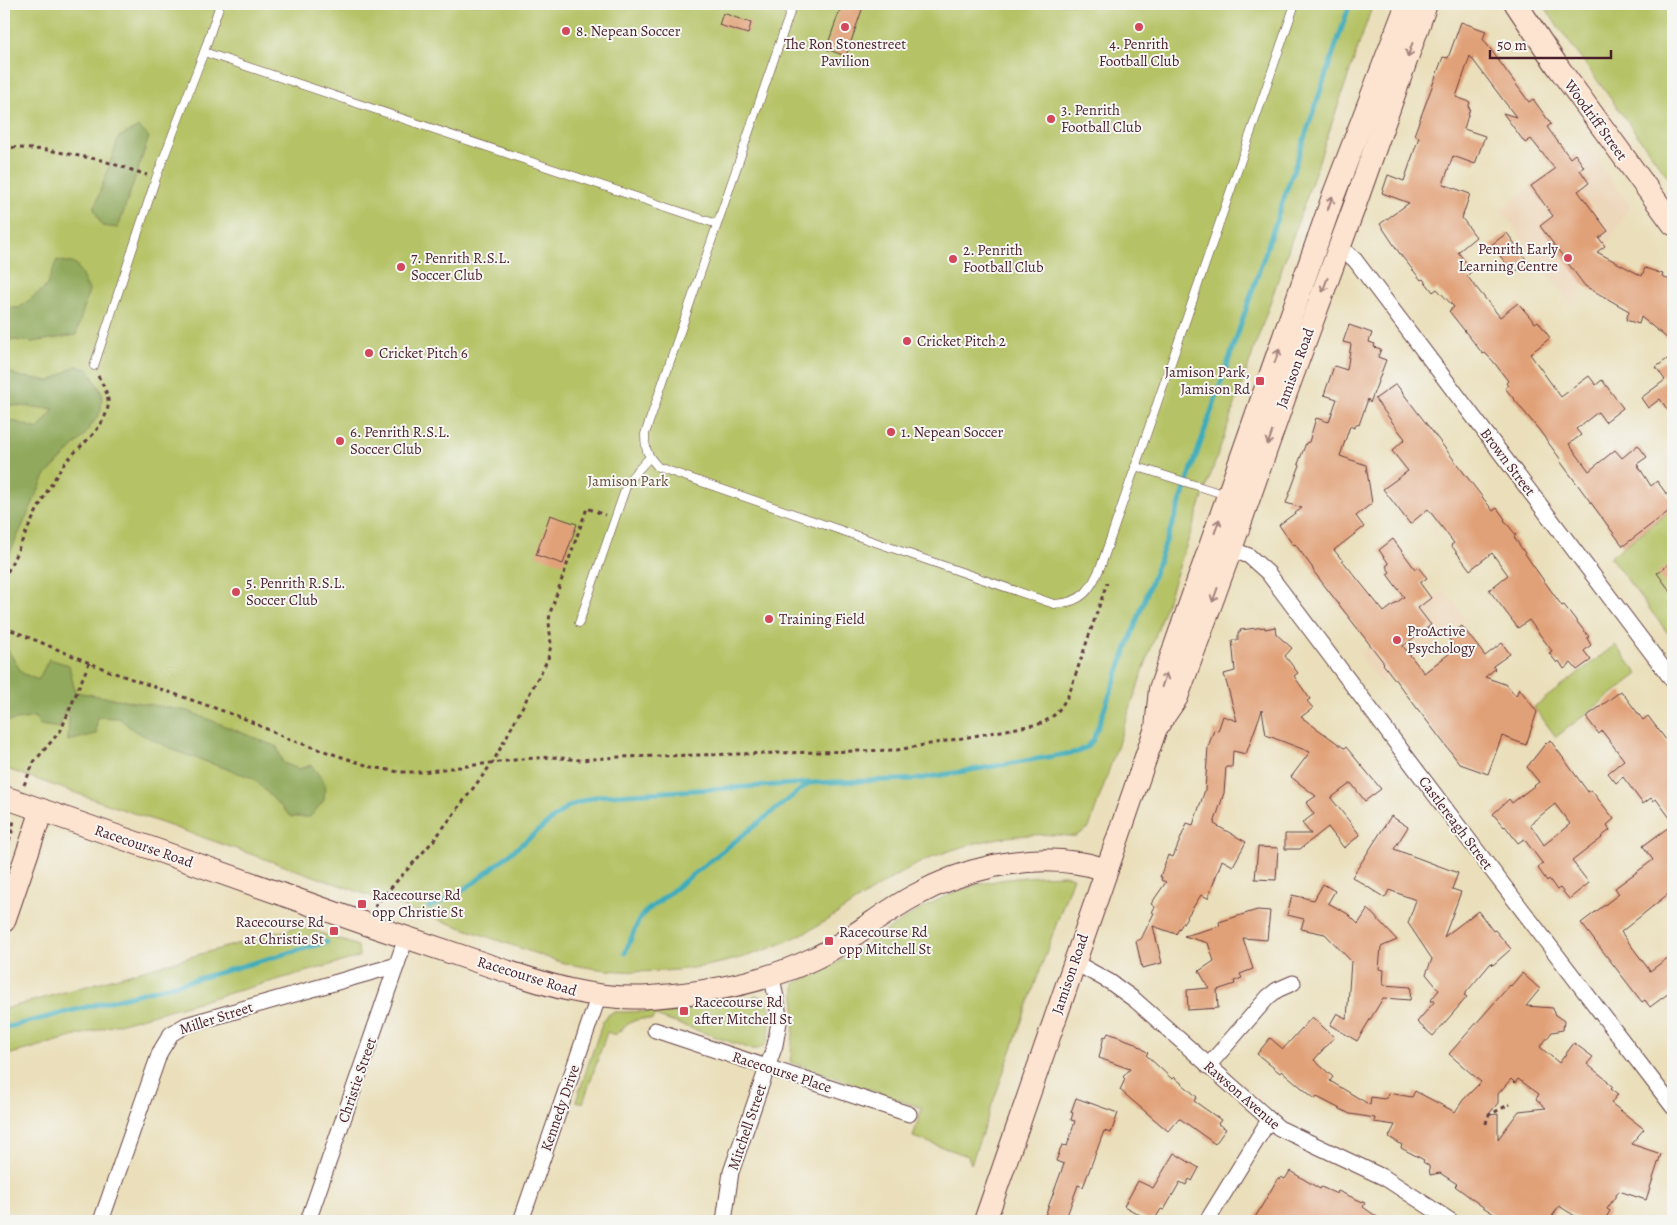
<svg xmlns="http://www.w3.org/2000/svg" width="1677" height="1225" font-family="Alegreya,serif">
  <rect width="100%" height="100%" fill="#f6f6f2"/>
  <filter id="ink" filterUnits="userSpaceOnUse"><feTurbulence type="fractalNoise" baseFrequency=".02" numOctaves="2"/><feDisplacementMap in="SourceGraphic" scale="10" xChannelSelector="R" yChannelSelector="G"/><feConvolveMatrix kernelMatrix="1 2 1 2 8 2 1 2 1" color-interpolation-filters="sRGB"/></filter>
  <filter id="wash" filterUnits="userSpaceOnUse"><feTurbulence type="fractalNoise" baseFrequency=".0096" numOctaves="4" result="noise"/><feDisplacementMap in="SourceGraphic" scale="20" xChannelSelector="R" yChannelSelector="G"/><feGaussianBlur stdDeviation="1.12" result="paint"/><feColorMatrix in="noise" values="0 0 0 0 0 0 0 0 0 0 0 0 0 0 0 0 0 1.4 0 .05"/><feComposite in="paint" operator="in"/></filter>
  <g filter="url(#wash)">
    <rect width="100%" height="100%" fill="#eadfba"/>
    <g fill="#edd7bb">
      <polygon points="1586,146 1630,206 1572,307 1500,209"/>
      <polygon points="1444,590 1466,619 1381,684 1359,654"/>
    </g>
    <g fill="#b5c366" stroke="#807148">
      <path d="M4,4H1373L1089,828C1085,830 1080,834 1076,836C1071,837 1063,835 1057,835C1043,834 1029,835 1016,836C993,838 971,844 949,851C903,866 865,897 824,922C746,969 646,984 557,961L4,768Z"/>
      <polygon points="1543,4 1673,4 1673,184 1554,21"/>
      <polygon points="1673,509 1673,640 1610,557"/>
      <polygon points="1615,645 1638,674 1556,737 1534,707"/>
      <path d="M1065,875L1073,877L971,1164L968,1156L913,1137L922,1108L790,1062L795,1016V983C810,976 826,970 840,961C881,936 920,904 966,888C997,878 1032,876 1065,875Z"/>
      <polygon points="301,926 358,946 359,957 4,1056 4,1009"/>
      <path d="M756,996C772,997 771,1013 770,1025C769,1038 767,1051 751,1049L655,1016L652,1020C635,1016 628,1024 615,1035L607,1032L583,1103L576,1101L603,1021L608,1015L614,1012L677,1011L721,1004Z"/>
    </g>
    <g fill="#90a95b" stroke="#6d6443">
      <polygon points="139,127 149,137 118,228 102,226 94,209 119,137"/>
      <polygon points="57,260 76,264 89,290 76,335 33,342 4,339 4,307 19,308 46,287"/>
      <polygon points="76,366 88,369 102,393 101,411 84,436 45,476 4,566 4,418 38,429 54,409 9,405 4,402 4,369 18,376 50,381"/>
      <polygon points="4,644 22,673 38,680 49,659 69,665 75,692 188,711 277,747 283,763 299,769 311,765 325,783 324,800 310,817 291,817 253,778 178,752 133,730 119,718 97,717 96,734 68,741 69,718 65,708 60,728 40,725 35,717 4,722"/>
    </g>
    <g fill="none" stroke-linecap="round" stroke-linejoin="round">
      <g stroke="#3cacb9" stroke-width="5">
        <polyline points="429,907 450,898 475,882 566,808 579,802 598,796 809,783 918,779 1078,752 1087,747 1093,740 1178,509 1350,4"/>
        <polyline points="625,953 638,922 644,913 809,783"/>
        <polyline points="4,1028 193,980 327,942"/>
      </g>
    </g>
    <g id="blocks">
      <g fill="#e1a178" fill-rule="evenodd">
        <polygon points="842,4 864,4 846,56 826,49"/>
        <polygon points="723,13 751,23 748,34 719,25"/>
        <polygon points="1461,22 1486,31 1483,39 1529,102 1533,99 1551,124 1547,127 1570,158 1575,154 1584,167 1580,170 1589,183 1578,191 1608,231 1599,238 1605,246 1597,252 1642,276 1645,268 1663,274 1662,277 1673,281 1673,343 1641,317 1639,324 1626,320 1629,311 1585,286 1540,226 1553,216 1531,186 1555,169 1531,139 1525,143 1503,113 1516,117 1470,56 1456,97 1470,102 1468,108 1470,108 1464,129 1485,136 1475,164 1453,156 1443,184 1470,194 1462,218 1476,237 1458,252 1472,271 1467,276 1500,317 1518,303 1535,323 1538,321 1550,338 1530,354 1561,397 1589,376 1596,385 1602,380 1623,408 1605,422 1598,412 1576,429 1581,435 1569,444 1589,471 1615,450 1622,458 1638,445 1647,457 1637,464 1651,486 1657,481 1673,503 1673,508 1623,546 1560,461 1561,460 1539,430 1505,388 1508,386 1506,383 1508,381 1493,361 1485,353 1483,354 1449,311 1454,307 1437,289 1433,292 1423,279 1421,280 1400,254 1380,224 1409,203 1382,193 1388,175 1404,181 1419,137 1414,135 1443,57 1448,58"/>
        <polygon points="1507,233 1528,262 1514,273 1491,245"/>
        <polygon points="1349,325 1372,333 1369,342 1375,344 1374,347 1381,349 1378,357 1386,360 1370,403 1368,399 1359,425 1356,424 1354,428 1350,426 1340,456 1366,465 1372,503 1356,516 1364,527 1334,550 1384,612 1404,597 1387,574 1390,572 1386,566 1389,564 1379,550 1393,539 1415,569 1418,567 1427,578 1420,583 1431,598 1418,608 1431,625 1403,646 1424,673 1454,650 1451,645 1453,644 1448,637 1462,626 1485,656 1502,643 1510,654 1493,666 1495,669 1485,677 1507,685 1516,696 1519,688 1537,712 1526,745 1502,736 1488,774 1460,764 1383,664 1384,663 1314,572 1312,567 1295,544 1293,545 1279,525 1302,508 1286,503 1300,465 1298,464 1306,443 1309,442 1316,418 1329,422 1337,399 1324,395 1334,366 1347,370 1351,344 1343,342"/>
        <polygon points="1673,355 1673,418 1660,399 1648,408 1641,398 1665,380 1656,367"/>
        <polygon points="1396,384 1493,511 1497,508 1505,519 1504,520 1516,535 1514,537 1532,564 1562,606 1564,605 1589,637 1587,638 1591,645 1584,651 1591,660 1577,670 1571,663 1564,669 1559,661 1557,663 1549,653 1552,651 1529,620 1518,628 1489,590 1508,575 1492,553 1470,570 1451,545 1454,543 1428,509 1410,524 1383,489 1408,471 1392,451 1405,439 1375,399"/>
        <polygon points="550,515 577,524 563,564 536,555"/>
        <polygon points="1673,561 1673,595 1657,573"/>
        <polygon points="1265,627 1265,629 1275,627 1276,634 1292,648 1285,656 1298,673 1294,676 1310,699 1307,701 1313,708 1301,717 1344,748 1346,747 1381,789 1365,801 1351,783 1331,798 1360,835 1344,848 1328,827 1300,849 1285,849 1285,834 1311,834 1302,823 1314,814 1306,803 1316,796 1291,777 1310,752 1266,735 1262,710 1246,754 1233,751 1232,767 1226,767 1224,793 1214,824 1246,842 1233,866 1222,860 1208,898 1201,895 1176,934 1153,926 1162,963 1142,968 1136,941 1141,939 1154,913 1152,912 1155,907 1151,904 1166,882 1161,880 1162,877 1160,877 1168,855 1173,857 1187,823 1193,825 1205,790 1208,747 1214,730 1218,731 1223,716 1237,721 1224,674 1235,671 1232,640 1238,640 1238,632 1241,632 1240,630"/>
        <polygon points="1621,691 1643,720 1648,716 1673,749 1673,822 1656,799 1653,801 1651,798 1643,804 1623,777 1616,783 1608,773 1624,760 1602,731 1599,734 1586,717"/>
        <path d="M1550,740L1588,792L1591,790L1614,819L1607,825L1610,830L1601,837L1602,838L1572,861L1589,883L1569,899L1560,888L1557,890L1549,879L1547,881L1538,868L1543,864L1524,839L1518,843L1505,826L1504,827L1493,814L1509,799L1512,803L1539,782L1527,767L1546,743V744ZM1555,804L1570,824L1544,845L1530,824Z"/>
        <polygon points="1391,816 1408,827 1394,849 1458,873 1452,889 1461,892 1444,937 1478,911 1493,931 1495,930 1511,949 1493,965 1491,963 1464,995 1467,997 1433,1036 1417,1022 1435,1001 1430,1001 1439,990 1426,974 1432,959 1408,923 1416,900 1389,890 1385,898 1352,877"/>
        <polygon points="1673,824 1673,890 1621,932 1650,971 1673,954 1673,990 1650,1007 1645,1000 1642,1002 1581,923 1619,894 1615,888 1653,860 1643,846"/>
        <polygon points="1258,847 1278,848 1276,880 1255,879"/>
        <polygon points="1323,884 1335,891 1328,903 1348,914 1358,924 1368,909 1397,940 1381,947 1379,969 1384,970 1383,985 1411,987 1410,1000 1383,998 1357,1041 1330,1025 1337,1013 1347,1019 1351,961 1325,934 1301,929 1304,919 1287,915 1292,895 1314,900"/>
        <polygon points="1257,910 1270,911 1267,940 1243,938 1253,969 1240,974 1242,978 1234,981 1235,984 1217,990 1218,1008 1188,1010 1187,990 1209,988 1199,971 1214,961 1208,943 1184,936 1220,926 1219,922"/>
        <path d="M1522,973L1540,989L1526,1006L1553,1008L1554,1014L1564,1021L1563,1030L1552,1032L1540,1047L1559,1063L1574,1043L1593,1057L1587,1064L1608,1081L1607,1082L1613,1087L1611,1089L1618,1094L1611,1103L1644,1129L1631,1144L1661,1154L1646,1200L1619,1191L1607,1209L1610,1211L1604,1221H1583L1559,1206L1549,1221H1505L1483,1207L1455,1186L1457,1184L1440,1173L1430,1175L1429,1166L1423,1162L1424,1160L1401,1148L1402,1145L1389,1137L1395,1125L1374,1122L1375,1118L1350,1114L1317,1097L1315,1099L1282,1071L1280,1073L1257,1054L1270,1038L1283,1049L1312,1017L1334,1037L1314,1060L1333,1077L1330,1081L1370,1105L1371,1097L1384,1099L1385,1098H1387L1388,1093L1412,1097L1415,1091L1455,1112L1463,1100L1481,1082L1449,1054L1510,985L1511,986ZM1511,1079L1515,1083L1518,1079L1539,1094L1536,1099L1546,1108L1519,1111L1498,1139V1114L1488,1115L1498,1103V1094Z"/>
        <polygon points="1108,1033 1135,1043 1148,1053 1146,1055 1172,1079 1174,1077 1187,1088 1197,1097 1194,1101 1221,1120 1218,1124 1226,1129 1215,1144 1179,1118 1168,1131 1120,1090 1125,1079 1123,1077 1130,1069 1099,1058 1104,1036 1106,1037"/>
        <polygon points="1076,1098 1118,1113 1111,1133 1104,1131 1083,1187 1078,1185 1065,1221 1043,1221 1064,1164 1056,1161 1062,1145 1067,1146 1075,1121 1071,1120 1073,1113 1071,1112"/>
        <polygon points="1174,1153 1199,1168 1192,1181 1189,1179 1186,1185 1180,1182 1164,1210 1161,1209 1155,1219 1147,1219 1124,1206 1138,1181 1153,1188"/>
        <polygon points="1290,1171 1320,1189 1321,1187 1337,1194 1338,1191 1365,1203 1363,1207 1383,1221 1253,1221 1278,1178 1280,1179 1281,1177 1285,1179"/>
      </g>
    </g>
  </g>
  <g filter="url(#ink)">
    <use href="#blocks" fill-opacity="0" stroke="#623c40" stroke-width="1"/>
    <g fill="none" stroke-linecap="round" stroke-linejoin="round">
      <g stroke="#623c40" stroke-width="9">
        <g id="lane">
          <path d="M793,4L645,434C645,450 647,455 658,467L1054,604C1084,603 1092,588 1102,563L1295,4"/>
          <polyline points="204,52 717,224"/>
          <polyline points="94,366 156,178 204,52 220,4"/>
          <polyline points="1135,466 1226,495"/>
          <polyline points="579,623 628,481 649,458"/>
        </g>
      </g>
      <g stroke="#623c40" stroke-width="17">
        <g id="street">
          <polyline points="1340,247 1355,260 1673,681"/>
          <polyline points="1231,549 1249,556 1268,573 1481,856 1673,1107"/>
          <polyline points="1074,962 1110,982 1135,1000 1279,1128 1385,1178 1451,1221"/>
          <polyline points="655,1030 909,1114"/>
          <polyline points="1208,1066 1268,997 1277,990 1293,983"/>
          <polyline points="101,1221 160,1052 171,1034 186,1025 397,965"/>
          <polyline points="308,1221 406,938"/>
          <polyline points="521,1221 599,995"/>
          <polyline points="724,1221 731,1172 775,1045 779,1022 778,1010 772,976"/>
          <polyline points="1207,1221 1269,1120"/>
        </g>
      </g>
      <g stroke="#623c40" stroke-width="24">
        <g id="secondary">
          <polyline points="1516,4 1558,67 1673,224"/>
          <polyline points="1158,725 1177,697 1231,549 1286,393 1356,202 1426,4"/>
          <path d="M4,797C126,839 247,882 369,925C408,938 447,951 485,964C541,983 591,1001 651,997C707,993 764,983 815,958C851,941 880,914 914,896C963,869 1023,854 1078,863C1088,864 1097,867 1107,870"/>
          <polyline points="4,921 42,810"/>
          <polyline points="985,1221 1156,728 1160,689 1334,194 1407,4"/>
        </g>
      </g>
      <g stroke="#623c40" stroke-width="3" stroke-dasharray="4 4" stroke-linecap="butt">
        <polyline points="4,147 48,150 101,160 147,175"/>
        <path d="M4,579C22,542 38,504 60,470C73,449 99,436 107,411C111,398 104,386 98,376"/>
        <path d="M4,627L109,671L243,718L288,739L372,767L399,772H421L522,759L552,757L580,760L618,757L897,750L1039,724C1056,717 1060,709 1069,694L1107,583"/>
        <polyline points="24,785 34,762 61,730 89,663"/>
        <polyline points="4,856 12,832 14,819"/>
        <polyline points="375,907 377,903 434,840 493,762 548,659 551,645 549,622 550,613 587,508 605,515"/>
        <polyline points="1486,1124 1487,1119 1489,1115 1510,1104"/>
      </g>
      <use href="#lane" stroke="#fff" stroke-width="8"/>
      <use href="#street" stroke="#fff" stroke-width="15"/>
      <use href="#secondary" stroke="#fde4d1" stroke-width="22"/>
    </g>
    <defs><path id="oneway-shaft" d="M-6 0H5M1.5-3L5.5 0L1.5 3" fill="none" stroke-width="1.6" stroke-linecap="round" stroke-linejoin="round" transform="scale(1.25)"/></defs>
    <g stroke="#a4827e">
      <use href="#oneway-shaft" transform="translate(1410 50) rotate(109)"/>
      <use href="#oneway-shaft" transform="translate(1330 203) rotate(-71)"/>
      <use href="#oneway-shaft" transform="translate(1325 285) rotate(110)"/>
      <use href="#oneway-shaft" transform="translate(1277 356) rotate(-71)"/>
      <use href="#oneway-shaft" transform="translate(1270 438) rotate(109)"/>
      <use href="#oneway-shaft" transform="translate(1217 526) rotate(-71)"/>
      <use href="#oneway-shaft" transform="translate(1215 595) rotate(110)"/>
      <use href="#oneway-shaft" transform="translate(1164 680) rotate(-71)"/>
    </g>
  </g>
  <g fill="#d1495b" stroke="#f6f6f2" stroke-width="2">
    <circle cx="845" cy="27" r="5"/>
    <circle cx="1139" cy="27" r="5"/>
    <circle cx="566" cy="31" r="5"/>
    <circle cx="1051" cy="119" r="5"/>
    <circle cx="1568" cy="258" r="5"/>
    <circle cx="953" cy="259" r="5"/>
    <circle cx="401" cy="267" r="5"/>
    <circle cx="907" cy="341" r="5"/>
    <circle cx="369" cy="353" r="5"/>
    <rect x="1255" y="376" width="10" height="10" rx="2.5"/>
    <circle cx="891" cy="432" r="5"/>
    <circle cx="340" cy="441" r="5"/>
    <circle cx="236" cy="592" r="5"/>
    <circle cx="769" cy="619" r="5"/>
    <circle cx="1397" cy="640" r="5"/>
    <rect x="357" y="899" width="10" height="10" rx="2.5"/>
    <rect x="329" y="926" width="10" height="10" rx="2.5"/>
    <rect x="824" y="936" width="10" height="10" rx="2.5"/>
    <rect x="679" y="1006" width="10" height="10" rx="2.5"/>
  </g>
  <g text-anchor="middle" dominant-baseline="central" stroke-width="4" stroke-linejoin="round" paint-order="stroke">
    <g font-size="15" fill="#4a1f2b" stroke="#f6f6f2" text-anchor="start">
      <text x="576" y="31">8. Nepean Soccer</text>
      <text x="845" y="44" text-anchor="middle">The Ron Stonestreet<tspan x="845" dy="17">Pavilion</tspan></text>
      <text x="1139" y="44" text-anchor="middle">4. Penrith<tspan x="1139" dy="17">Football Club</tspan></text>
      <text x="1061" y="110">3. Penrith<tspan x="1061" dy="17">Football Club</tspan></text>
      <text x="1558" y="249" text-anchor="end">Penrith Early<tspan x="1558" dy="17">Learning Centre</tspan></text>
      <text x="963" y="250">2. Penrith<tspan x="963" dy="17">Football Club</tspan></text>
      <text x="411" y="258">7. Penrith R.S.L.<tspan x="411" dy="17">Soccer Club</tspan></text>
      <text x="917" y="341">Cricket Pitch 2</text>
      <text x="379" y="353">Cricket Pitch 6</text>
      <text x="1250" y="372" text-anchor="end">Jamison Park,<tspan x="1250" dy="17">Jamison Rd</tspan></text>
      <text x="350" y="432">6. Penrith R.S.L.<tspan x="350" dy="17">Soccer Club</tspan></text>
      <text x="901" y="432">1. Nepean Soccer</text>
      <text x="246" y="583">5. Penrith R.S.L.<tspan x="246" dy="17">Soccer Club</tspan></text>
      <text x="779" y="619">Training Field</text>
      <text x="1407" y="631">ProActive<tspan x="1407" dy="17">Psychology</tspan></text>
      <text x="372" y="895">Racecourse Rd<tspan x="372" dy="17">opp Christie St</tspan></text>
      <text x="324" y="922" text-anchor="end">Racecourse Rd<tspan x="324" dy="17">at Christie St</tspan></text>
      <text x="839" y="932">Racecourse Rd<tspan x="839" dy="17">opp Mitchell St</tspan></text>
      <text x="694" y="1002">Racecourse Rd<tspan x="694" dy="17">after Mitchell St</tspan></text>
    </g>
    <g font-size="15" fill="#4a1f2b" stroke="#f6f6f2">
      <text transform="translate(1596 120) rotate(54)">Woodriff Street</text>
      <text transform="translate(1295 368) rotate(-70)">Jamison Road</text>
      <text transform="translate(1508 462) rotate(53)">Brown Street</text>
      <text transform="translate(1456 823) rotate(53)">Castlereagh Street</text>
      <text transform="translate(144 846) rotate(19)">Racecourse Road</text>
      <text transform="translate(1070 974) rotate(-71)">Jamison Road</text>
      <text transform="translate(527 976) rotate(17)">Racecourse Road</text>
      <text transform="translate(216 1018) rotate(-18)">Miller Street</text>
      <text transform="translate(782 1072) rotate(18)">Racecourse Place</text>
      <text transform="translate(357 1080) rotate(-71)">Christie Street</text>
      <text transform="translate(1242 1095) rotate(41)">Rawson Avenue</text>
      <text transform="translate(560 1108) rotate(-71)">Kennedy Drive</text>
      <text transform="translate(747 1127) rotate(-71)">Mitchell Street</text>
    </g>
    <g font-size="15" fill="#6a503d" stroke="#f6f6f2">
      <text x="628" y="481">Jamison Park</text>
    </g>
  </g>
  <rect width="1677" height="1225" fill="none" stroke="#f6f6f2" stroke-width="20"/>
  <path d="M1490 50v8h121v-8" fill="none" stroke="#4a1f2b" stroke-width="2.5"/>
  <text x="1497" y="50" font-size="15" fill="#4a1f2b" stroke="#f6f6f2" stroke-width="4" paint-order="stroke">50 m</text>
</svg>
